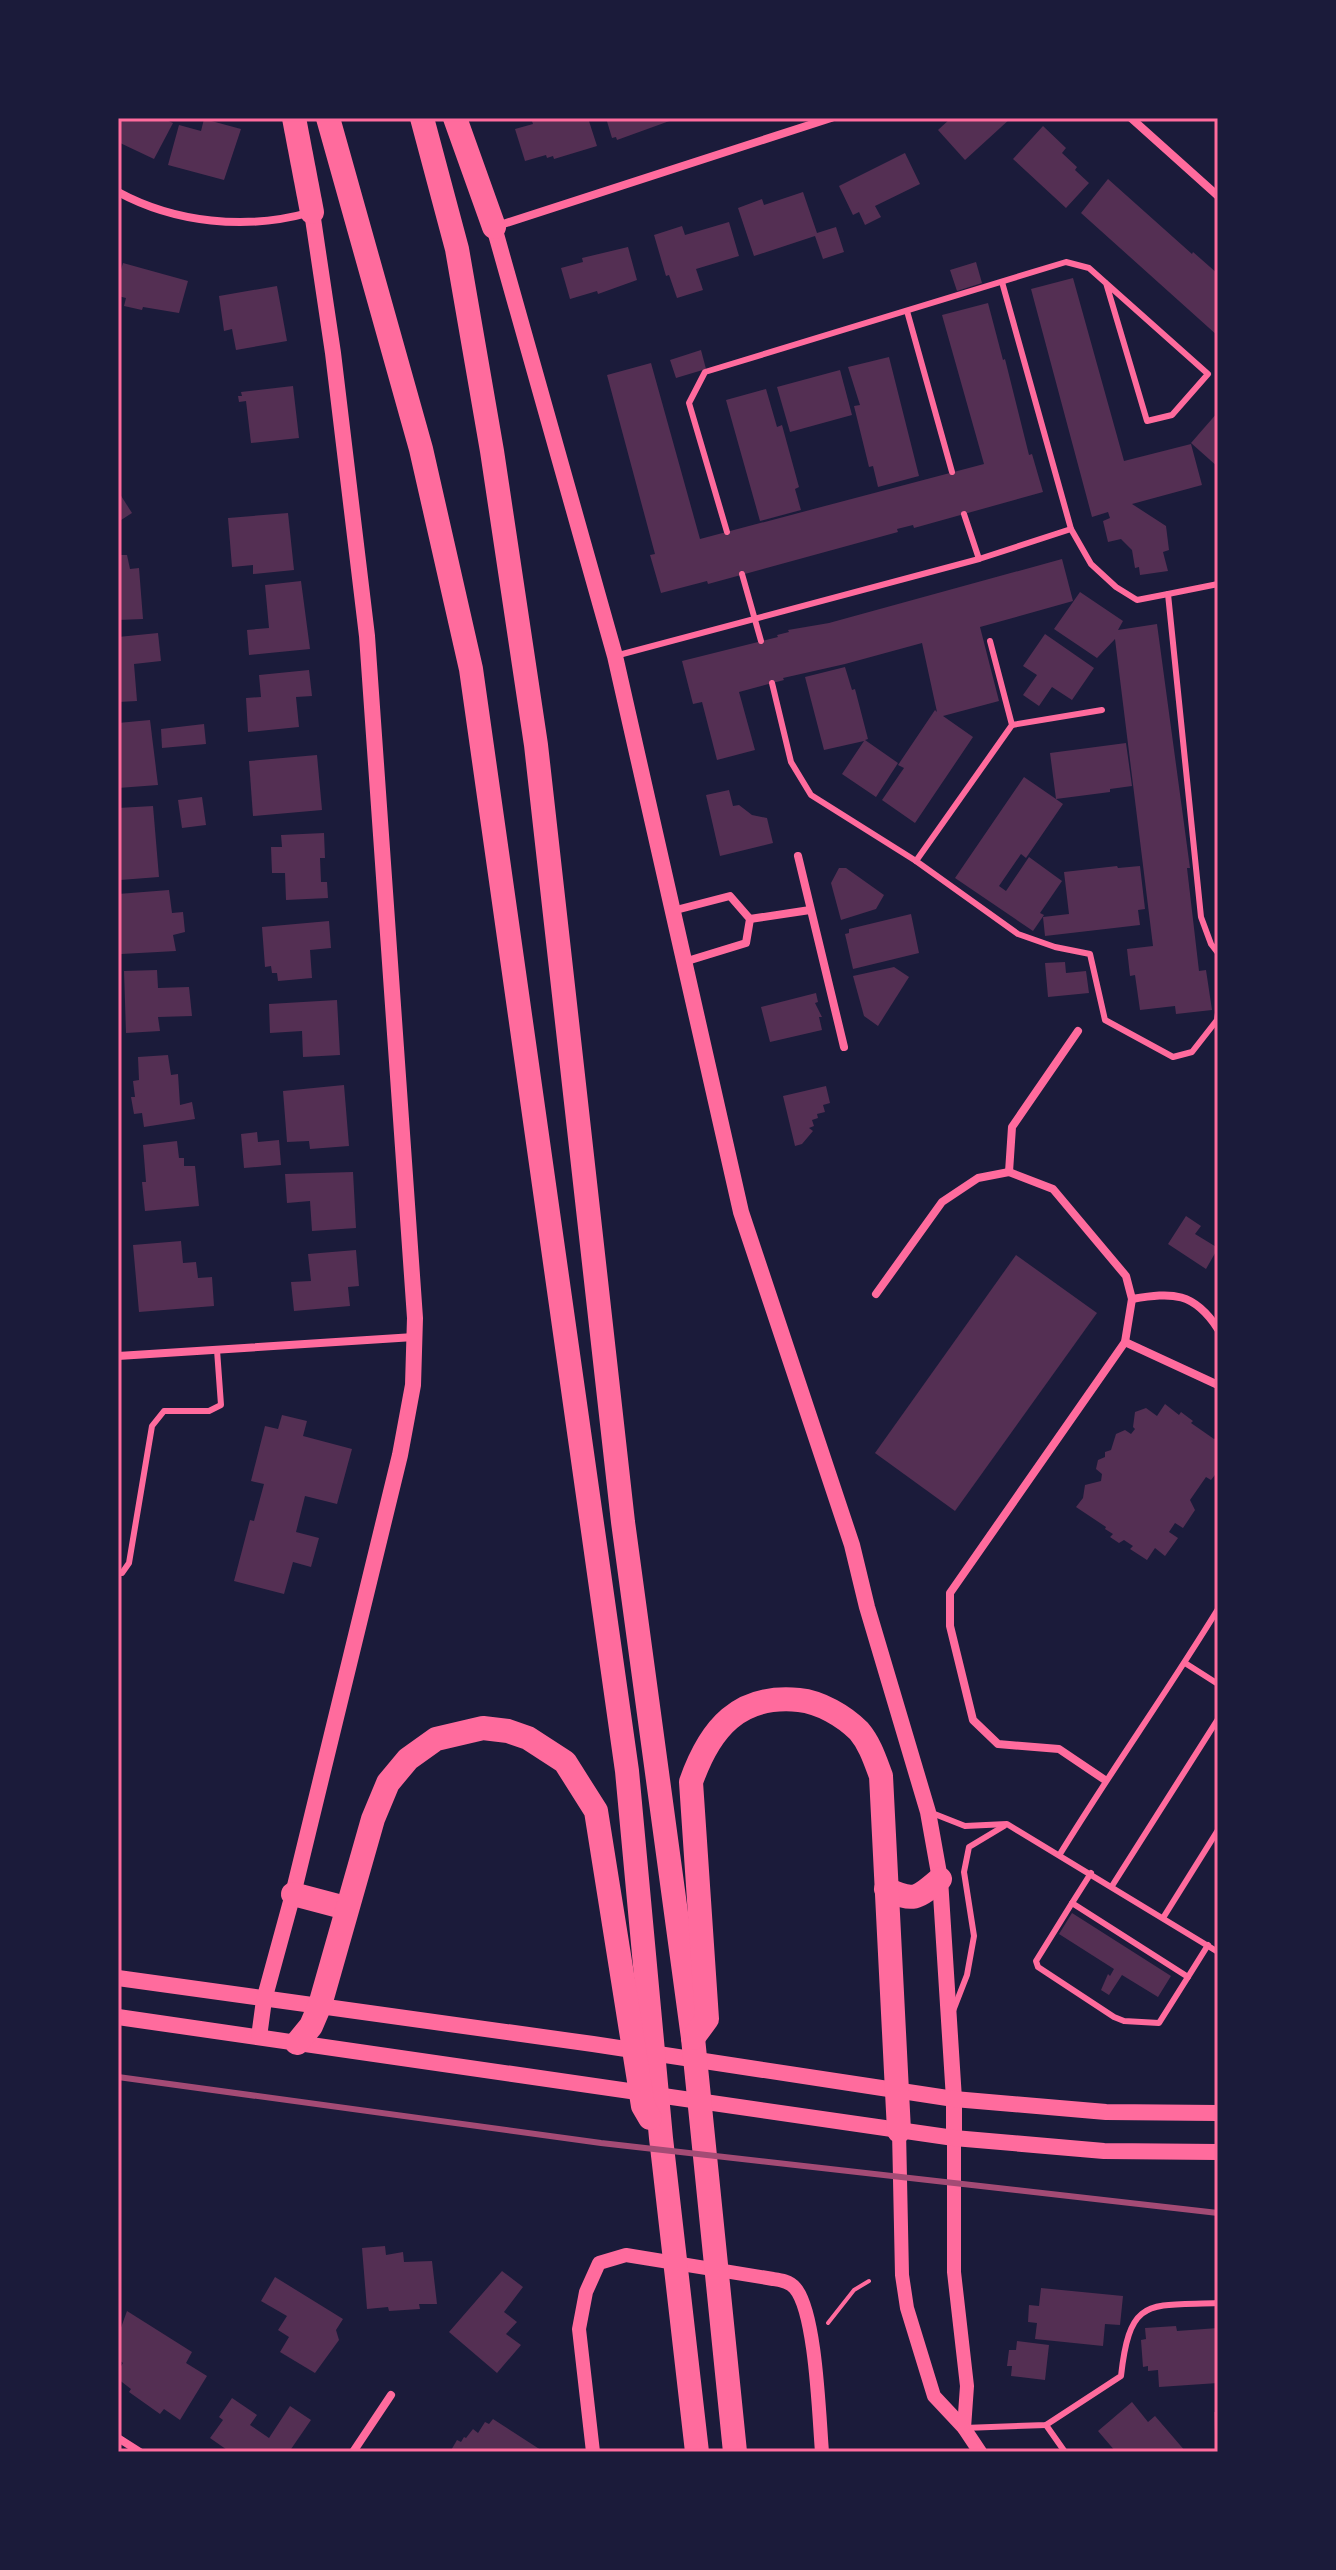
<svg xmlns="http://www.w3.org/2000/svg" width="1336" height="2570" font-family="'DejaVu Sans',sans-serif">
  <rect width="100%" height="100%" fill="#1b1b3a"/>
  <g fill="#542f53">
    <polygon points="118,118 162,118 173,123 154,159 118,142"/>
    <polygon points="531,118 588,118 597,146 554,159 553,156 547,158 546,155 525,161 515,129 533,124"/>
    <polygon points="606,118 675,118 675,119 617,140 616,137 612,138"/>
    <polygon points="951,118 1011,118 965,160 938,130"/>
    <polygon points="204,119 241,129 224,180 168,165 179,125 201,131"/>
    <polygon points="1043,126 1066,148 1062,153 1077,167 1075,170 1089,183 1066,208 1013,159"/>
    <polygon points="905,153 920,184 875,206 881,217 865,225 859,212 853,215 839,186"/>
    <polygon points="1108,179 1192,254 1193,252 1218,274 1218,336 1081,213"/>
    <polygon points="803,192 817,233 836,227 844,252 823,259 815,236 754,256 738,208 762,199 764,205"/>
    <polygon points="729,222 739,256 696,269 703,290 677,298 669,275 666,276 654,235 682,226 685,235"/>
    <polygon points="628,247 637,280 598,294 597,291 570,299 561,268 583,262 582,258"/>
    <polygon points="976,262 982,283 957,291 950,270"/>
    <polygon points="123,263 188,281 179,313 143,307 142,310 124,306 126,298 118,296 118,280"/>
    <polygon points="1073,278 1124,461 1191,444 1202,485 1132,504 1166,526 1169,550 1163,552 1168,571 1140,575 1139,567 1135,568 1132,550 1121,539 1108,542 1103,521 1110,518 1108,512 1092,517 1031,289"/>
    <polygon points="277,286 287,341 236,350 232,329 224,331 219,296"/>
    <polygon points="988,303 1003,360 1005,359 1029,455 1032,454 1043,492 914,528 913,525 897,529 898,532 708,584 707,581 661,593 650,555 655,554 607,375 651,363 700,539 984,464 942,315"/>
    <polygon points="701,350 706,369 676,378 670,360"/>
    <polygon points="889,357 919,476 878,487 873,466 869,467 854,406 860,405 848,367"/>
    <polygon points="840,370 852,415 790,432 777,387"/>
    <polygon points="293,386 299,438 251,443 246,401 239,402 238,396 242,396 241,392"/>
    <polygon points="766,389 777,427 782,425 799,487 795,489 801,510 760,521 726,400"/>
    <polygon points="1218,412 1218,467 1191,443"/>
    <polygon points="118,491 132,513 118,522"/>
    <polygon points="288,513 294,570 253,574 253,565 232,567 228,518"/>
    <polygon points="118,555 127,555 130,569 139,568 143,619 118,620"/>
    <polygon points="1062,559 1073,601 980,627 999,701 943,716 973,737 915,823 882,800 904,768 898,765 935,710 937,712 922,643 845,664 783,678 784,680 739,692 755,750 717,760 702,702 693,704 682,661 778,637 777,635 789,632 788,630 829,623"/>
    <polygon points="301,581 310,649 249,655 247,630 269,628 265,585"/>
    <polygon points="1080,592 1123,621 1118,630 1157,624 1190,868 1187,868 1199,971 1206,970 1212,1010 1176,1014 1175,1006 1140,1010 1135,975 1130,976 1127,949 1153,946 1115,639 1097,658 1054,629"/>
    <polygon points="158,633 161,661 134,664 137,701 118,702 118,637"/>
    <polygon points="1045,634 1094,668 1072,700 1052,687 1039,706 1023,695 1037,675 1023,666"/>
    <polygon points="845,667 852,690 855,689 868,739 865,740 898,763 876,797 842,774 864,741 824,750 805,677"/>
    <polygon points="309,670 312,696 296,697 299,727 248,732 246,698 261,697 259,675"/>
    <polygon points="150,720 158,785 118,788 118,723"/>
    <polygon points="204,724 206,744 162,748 161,729"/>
    <polygon points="1126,743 1132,786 1110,789 1110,792 1056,799 1063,804 1026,858 1021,854 999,886 1006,891 1029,857 1062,881 1040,913 1044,915 1033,931 955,878 1024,777 1056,799 1050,753"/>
    <polygon points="317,755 322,810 253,816 249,761"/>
    <polygon points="729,790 733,806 739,805 752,815 767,818 773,843 720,856 706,795"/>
    <polygon points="202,797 206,825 182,828 178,800"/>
    <polygon points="153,806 159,877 120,880 118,808"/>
    <polygon points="324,833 325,858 320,858 321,882 327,882 328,898 286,900 285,873 272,873 271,847 282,847 281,835"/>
    <polygon points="1117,866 1118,868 1140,866 1145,909 1138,910 1140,925 1045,936 1043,917 1069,914 1064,872"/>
    <polygon points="839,868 846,868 884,895 876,909 841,920 831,883"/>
    <polygon points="169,890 172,913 183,912 185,932 173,935 176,951 121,954 118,894"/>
    <polygon points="911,914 919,953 853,969 845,934 849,933 849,929"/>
    <polygon points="329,921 331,948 310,950 312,978 278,981 277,973 272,973 271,966 265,967 262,927"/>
    <polygon points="1065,962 1066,973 1086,971 1089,993 1048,997 1045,963"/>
    <polygon points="894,967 909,977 878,1026 864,1016 853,976"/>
    <polygon points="157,970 158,988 189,987 192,1016 158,1017 160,1031 126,1033 124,971"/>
    <polygon points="816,993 818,1002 815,1003 822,1017 819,1017 822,1030 770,1042 761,1007"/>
    <polygon points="337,1000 340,1055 303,1057 302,1031 270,1033 269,1004"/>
    <polygon points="168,1055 171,1075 178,1074 180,1105 192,1102 195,1119 144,1127 142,1113 134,1114 131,1097 135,1097 133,1081 139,1080 138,1057"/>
    <polygon points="344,1085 349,1146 310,1149 309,1141 287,1142 283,1091"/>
    <polygon points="826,1086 830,1103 823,1105 825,1112 817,1114 818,1118 812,1120 814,1126 809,1128 813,1131 802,1144 795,1146 783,1096"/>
    <polygon points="257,1132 258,1142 279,1140 281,1165 244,1168 241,1134"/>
    <polygon points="177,1141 179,1158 184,1158 184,1166 195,1166 199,1206 145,1211 142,1182 146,1182 143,1145"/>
    <polygon points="353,1172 356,1228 312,1231 310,1201 287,1203 285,1174"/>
    <polygon points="1186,1216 1201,1226 1195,1234 1218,1248 1206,1269 1168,1244"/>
    <polygon points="181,1241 183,1263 196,1262 198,1278 212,1277 214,1306 139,1312 133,1245"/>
    <polygon points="356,1250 359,1286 348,1287 350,1306 294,1311 291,1282 311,1281 308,1254"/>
    <polygon points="1016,1255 1097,1313 955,1511 875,1453"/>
    <polygon points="1165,1404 1179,1415 1181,1412 1193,1421 1191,1423 1214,1439 1218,1437 1218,1456 1215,1461 1218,1463 1218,1471 1211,1480 1206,1477 1190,1500 1195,1510 1183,1528 1175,1523 1169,1532 1178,1538 1165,1556 1155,1548 1147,1560 1130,1549 1133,1546 1124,1540 1119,1543 1110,1537 1113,1534 1105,1529 1106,1527 1076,1507 1083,1498 1085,1485 1101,1481 1102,1474 1096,1469 1098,1460 1105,1457 1105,1452 1111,1450 1116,1434 1125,1430 1131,1434 1135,1429 1133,1427 1135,1412 1146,1408 1157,1416"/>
    <polygon points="282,1415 307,1421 303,1436 352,1449 337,1504 305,1496 296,1532 319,1538 311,1567 293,1562 284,1594 234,1581 250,1520 254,1521 264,1484 251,1481 265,1426 278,1429"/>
    <polygon points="1072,1913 1171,1976 1158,1997 1122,1975 1109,1995 1101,1990 1108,1974 1110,1976 1114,1969 1059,1934"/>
    <polygon points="385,2246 386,2255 403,2252 404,2262 432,2261 437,2304 419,2304 420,2309 389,2311 388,2307 367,2309 362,2248"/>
    <polygon points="502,2271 523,2287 504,2312 517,2322 506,2334 521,2345 497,2373 449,2332"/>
    <polygon points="275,2277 343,2319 336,2330 339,2340 315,2373 280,2352 289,2337 278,2330 287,2316 261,2301"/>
    <polygon points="1041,2288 1123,2296 1120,2325 1105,2324 1103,2346 1035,2339 1037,2323 1028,2322 1029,2305 1039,2306"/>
    <polygon points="127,2311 192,2352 186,2363 207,2376 180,2420 164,2409 160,2414 129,2392 131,2389 118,2379 118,2371 123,2363 118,2359 118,2336"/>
    <polygon points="1176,2326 1177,2331 1218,2328 1218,2383 1159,2387 1158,2370 1148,2371 1148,2366 1143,2367 1141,2340 1146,2339 1145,2328"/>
    <polygon points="1017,2341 1049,2345 1045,2380 1011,2376 1012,2366 1007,2366 1009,2350 1016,2350"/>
    <polygon points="232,2398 257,2415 250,2425 269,2438 290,2406 311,2420 289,2452 230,2452 210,2438 223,2420 219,2417"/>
    <polygon points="1132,2402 1148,2422 1155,2416 1186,2452 1116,2452 1098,2431"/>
    <polygon points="1214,2412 1218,2412 1218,2435 1215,2435"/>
    <polygon points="493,2419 544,2452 450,2452 457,2440 461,2442 464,2437 466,2438 473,2429 478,2433 485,2422 489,2424"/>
  </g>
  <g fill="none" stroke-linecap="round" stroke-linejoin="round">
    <polyline stroke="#ff6b9d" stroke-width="4" points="828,2323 854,2290 869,2281"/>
    <g stroke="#ff6b9d" stroke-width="6">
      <polyline points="1002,282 1071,529 1091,564 1116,587 1137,600 1168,594"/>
      <polyline points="907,311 952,472"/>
      <polyline points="964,514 979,559"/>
      <polyline points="727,532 689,403 705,372 1066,262 1089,268 1208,374 1172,415 1147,421 1106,283"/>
      <polyline points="742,574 761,641"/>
      <polyline points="1218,584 1168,594 1201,917 1211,944 1218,953"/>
      <polyline points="990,641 1012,725 916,861 1018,934 1055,947 1090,954 1105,1020 1173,1057 1192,1052 1217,1020 1218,1013"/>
      <polyline points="615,656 979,559 1071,529"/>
      <polyline points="772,683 791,762 811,795 916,861"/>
      <polyline points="1012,725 1102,710"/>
      <polyline points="118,1572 122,1573 129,1563 152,1426 164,1411 209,1411 221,1405 217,1350"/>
      <polyline points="1185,1663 1218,1684"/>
      <polyline points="932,1813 965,1826 1007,1824 1218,1952"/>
      <path d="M1060,1854C1111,1771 1167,1692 1218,1609"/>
      <polyline points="1091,1873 1072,1903 1188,1977 1208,1945"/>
      <polyline points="1112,1886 1218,1719"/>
      <polyline points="1072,1903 1036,1961 1038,1967 1114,2017 1124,2021 1159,2023 1188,1977"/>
      <polyline points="1163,1918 1218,1830"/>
      <polyline points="953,2011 967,1975 974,1936 964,1872 969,1847 1004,1826"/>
      <polyline points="1046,2425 1065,2452"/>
      <path d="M964,2428L1046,2425L1121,2376C1130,2296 1148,2306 1218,2303"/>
    </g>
    <g stroke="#ff6b9d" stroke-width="8">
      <polyline points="1131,118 1218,196"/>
      <path d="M118,192C175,223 246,230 308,213"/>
      <polyline points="497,226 831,118"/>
      <polyline points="798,856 844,1047"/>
      <polyline points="672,911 730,896 750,919 746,943 684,962"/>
      <polyline points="750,919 810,910"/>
      <polyline points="1009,1172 1053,1189 1126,1276 1132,1299 1125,1342 950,1593 950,1626 973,1720 998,1744 1059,1749 1105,1780"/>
      <polyline points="1009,1172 1012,1127 1078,1031"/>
      <polyline points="876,1294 942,1202 978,1178 1009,1172"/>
      <path d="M1132,1299C1173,1292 1194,1292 1218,1329"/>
      <polyline points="1125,1342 1218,1385"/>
      <polyline points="118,1356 414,1337"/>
      <polyline points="118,2438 140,2452"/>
      <polyline points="353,2452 391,2395"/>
    </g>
    <g stroke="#ff6b9d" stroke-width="14">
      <polyline points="899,2131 902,2275 907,2308 934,2396 964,2428 980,2452"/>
      <polyline points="954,2138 954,2272 967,2386 964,2428"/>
      <path d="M593,2452L579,2329L586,2292L599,2263L626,2255L773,2279C780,2280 789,2281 795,2288C816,2312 819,2417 822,2452"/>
    </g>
    <g stroke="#ff6b9d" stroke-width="16">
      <polyline points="494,227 615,656 741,1212 852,1545 867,1607 928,1812 940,1879 954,2099 954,2138"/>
      <polyline points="118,1978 593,2044 954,2099 1106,2112 1218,2113"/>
      <polyline points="118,2017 954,2138 1104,2151 1218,2152"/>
      <polyline points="259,2037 264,2000 293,1894 400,1455 413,1385 415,1318 367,636 333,353 312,212"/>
    </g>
    <g stroke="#ff6b9d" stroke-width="24">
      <polyline points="294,118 312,212"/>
      <polyline points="328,118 421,449 471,669 627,1771 661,2138 697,2452"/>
      <polyline points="422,118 457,249 492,451 536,745 623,1522 693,2038 735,2452"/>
      <polyline points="455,118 494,227"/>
      <path d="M886,1889C914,1902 917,1899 940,1879"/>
      <polyline points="293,1894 346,1908"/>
      <path d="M693,2038L707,2019L691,1782C710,1728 739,1694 799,1700C820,1702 844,1716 859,1731C870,1744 875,1760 881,1776L899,2131"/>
      <polyline points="297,2043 311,2026 320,2005 373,1819 388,1783 408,1759 436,1739 483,1728 508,1731 528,1738 565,1762 596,1811 643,2106 650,2118"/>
    </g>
    <polyline stroke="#a44b75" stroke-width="6" points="118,2077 601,2143 1218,2213"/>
  </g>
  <rect width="1336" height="2570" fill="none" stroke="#1b1b3a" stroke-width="240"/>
  <rect x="120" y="120" width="1096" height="2330" fill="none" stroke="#ff6b9d" stroke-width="3"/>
</svg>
